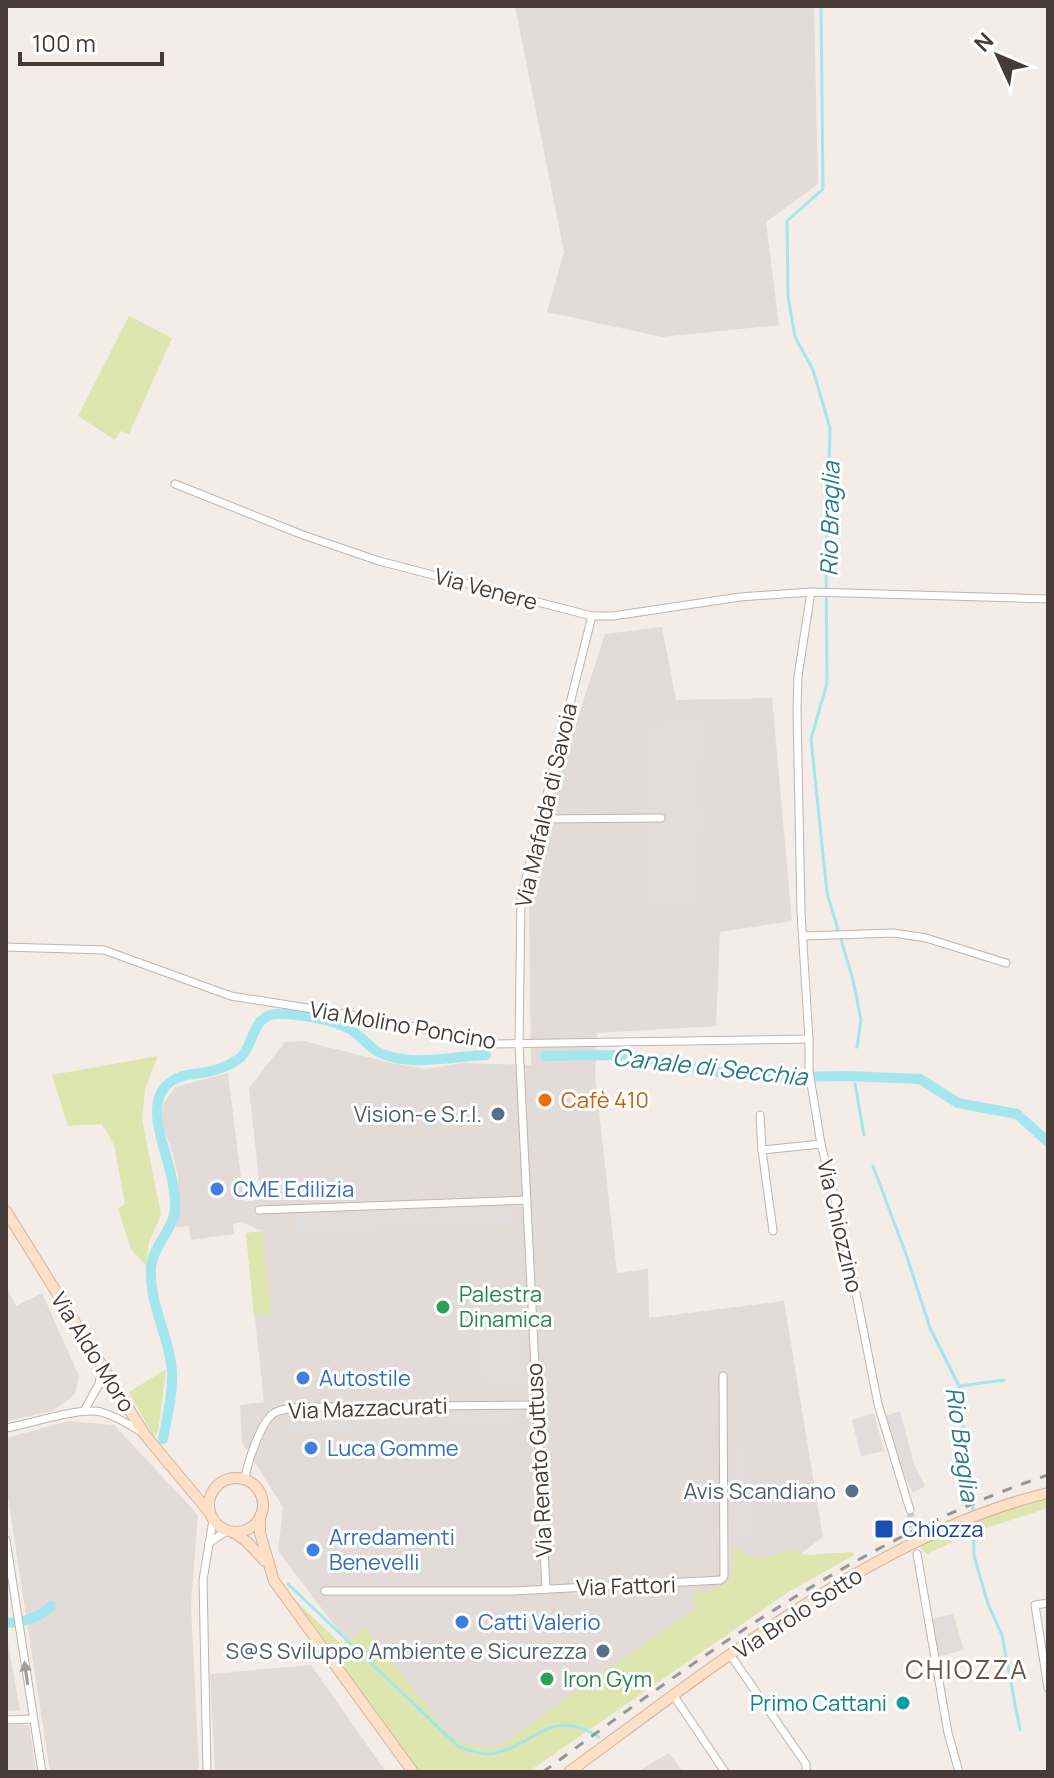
<svg xmlns="http://www.w3.org/2000/svg" width="1054" height="1778" font-family="Manrope,sans-serif">
  <rect width="100%" height="100%" fill="#f3ece7"/>
  <g fill="#e2dbd8">
    <polygon points="515,6 814,6 818,184 766,222 779,325 662,337 547,312 564,252"/>
    <polygon points="662,627 676,700 772,698 792,921 720,932 716,1026 597,1033 595,1075 617,1273 648,1269 649,1318 784,1301 823,1537 507,1772 405,1718 278,1551 283,1507 242,1442 240,1405 264,1402 246,1233 262,1231 242,1222 233,1224 234,1234 191,1240 189,1226 176,1227 178,1175 171,1147 161,1125 163,1104 175,1087 228,1073 244,1202 261,1199 249,1088 285,1042 303,1041 391,1063 426,1069 462,1063 531,1065 529,895 553,795 605,634"/>
    <polygon points="6,1286 16,1306 42,1293 79,1376 75,1394 53,1411 6,1421"/>
    <polygon points="69,1421 114,1425 198,1515 191,1604 199,1772 50,1772 6,1485 6,1438"/>
    <polygon points="6,1633 20,1710 6,1711"/>
    <polygon points="311,1665 386,1772 215,1772 210,1674"/>
    <polygon points="22,1724 29,1726 36,1772 6,1772 6,1725"/>
    <polygon points="669,1753 683,1772 637,1772"/>
  </g>
  <g fill="#dee6b0">
    <polygon points="129,316 172,338 129,434 121,431 115,440 78,416"/>
    <polygon points="158,1056 145,1089 142,1119 161,1214 149,1243 146,1265 131,1249 118,1209 125,1204 114,1145 102,1124 68,1126 52,1075"/>
    <polygon points="263,1232 271,1315 254,1315 246,1233"/>
    <polygon points="166,1369 158,1432 154,1438 129,1392"/>
    <polygon points="1048,1497 1048,1508 968,1534 927,1554 920,1548 922,1545 979,1518"/>
    <path d="M733,1546L742,1552L762,1558L793,1550L806,1555L853,1552L854,1555L790,1591L528,1772H420L296,1601L342,1645L365,1628L448,1733C464,1744 478,1749 498,1747L695,1608L694,1593C729,1590 735,1580 733,1546Z"/>
  </g>
  <g fill="#e1dddc">
    <polygon points="703,719 702,908 643,907 644,722"/>
    <polygon points="511,1206 512,1225 297,1234 297,1213"/>
    <polygon points="523,1318 527,1384 485,1387 485,1381 477,1381 476,1319"/>
    <polygon points="489,1409 517,1410 518,1425 286,1433 288,1415"/>
    <polygon points="900,1411 914,1464 925,1486 913,1493 904,1476 885,1416"/>
    <polygon points="874,1413 884,1451 861,1456 852,1420"/>
    <polygon points="749,1445 755,1541 734,1541 730,1447"/>
    <polygon points="953,1614 964,1650 936,1657 931,1619"/>
  </g>
  <g fill="none" stroke-linecap="round" stroke-linejoin="round">
    <g stroke="#a4e6ee" stroke-width="3">
      <polyline points="821,6 823,189 787,221 788,296 795,337 813,370 830,428 826,555 827,683 811,739 827,893 853,980 861,1020 857,1047"/>
      <polyline points="855,1084 864,1135"/>
      <polyline points="873,1166 907,1257 930,1328 959,1386 964,1437 972,1480 973,1513"/>
      <polyline points="960,1386 1004,1380"/>
      <polyline points="973,1521 974,1556 988,1604 1002,1635 1020,1730"/>
      <path d="M288,1584L459,1747C469,1750 480,1755 491,1754C535,1747 550,1705 599,1737"/>
    </g>
    <g stroke="#a4e6ee" stroke-width="10">
      <polyline points="545,1056 624,1055 730,1074 783,1077 848,1076 920,1079 958,1103 1017,1114 1048,1142"/>
      <path d="M163,1439C167,1418 173,1394 172,1373C170,1336 148,1303 151,1266C153,1248 169,1233 174,1216C177,1205 174,1191 172,1180C168,1153 145,1110 165,1087C179,1071 197,1076 215,1070C222,1068 231,1064 237,1060C255,1049 250,1013 279,1014C300,1014 331,1019 350,1029C360,1035 368,1046 378,1052C411,1068 452,1056 486,1055"/>
      <path d="M6,1623C23,1622 38,1619 51,1606"/>
    </g>
    <polyline stroke="#d0c9c4" stroke-width="7" stroke-dasharray="7 3.5" stroke-linecap="butt" points="910,1510 917,1554"/>
    <g stroke="#c1b4ac" stroke-width="9">
      <g id="minor">
        <polyline points="175,484 303,535 379,561 592,616 613,616 740,597 811,592 1048,599"/>
        <polyline points="811,592 798,676 797,710 801,912 809,1039 809,1071 821,1144 848,1253 878,1404 910,1510"/>
        <polyline points="540,819 661,818"/>
        <polyline points="803,936 894,933 926,938 1006,963"/>
        <polyline points="6,947 104,950 231,996 383,1020 490,1044 809,1039"/>
        <polyline points="760,1115 762,1150"/>
        <polyline points="259,1210 527,1200"/>
        <polyline points="773,1231 762,1150 821,1144"/>
        <polyline points="84,1411 99,1384 102,1368"/>
        <path d="M6,1428C29,1424 80,1407 101,1412C115,1416 129,1424 141,1432"/>
        <path d="M245,1479C247,1464 261,1421 274,1413C285,1407 301,1408 313,1407L535,1405"/>
        <polyline points="6,1540 42,1772"/>
        <polyline points="209,1543 228,1530"/>
        <polyline points="917,1554 948,1733 959,1772"/>
        <polyline points="546,1589 519,1044 521,898 592,616"/>
        <polyline points="325,1591 513,1591 721,1580 724,1576 723,1376"/>
        <polyline points="1048,1603 1035,1605 1048,1688"/>
        <polyline points="731,1656 806,1764 806,1772"/>
        <polyline points="674,1696 725,1772"/>
        <polyline points="6,1720 32,1719"/>
        <polyline points="207,1772 203,1580 213,1520"/>
      </g>
    </g>
    <g stroke="#d5b39a" stroke-width="12">
      <g id="secondary">
        <polyline points="6,1211 145,1435 210,1513"/>
        <circle cx="236" cy="1505" r="27"/>
        <polyline points="260,1516 260,1533 274,1581 413,1772"/>
        <polyline points="233,1532 246,1541 265,1561"/>
        <path d="M569,1772C707,1671 879,1533 1048,1493"/>
      </g>
    </g>
    <use href="#minor" stroke="#fff" stroke-width="7"/>
    <use href="#secondary" stroke="#fde0c7" stroke-width="10"/>
    <path stroke="#969696" stroke-width="3" stroke-dasharray="10 10" stroke-linecap="butt" d="M543,1772C701,1656 860,1538 1048,1475"/>
  </g>
  <defs><path id="oneway-solid" d="M-6-.8H1V-3.2L6.5 0L1 3.2V.8H-6Z" transform="scale(2)"/></defs>
  <use fill="#a29d9a" href="#oneway-solid" transform="translate(26 1673) rotate(-98)"/>
  <circle fill="#e8710a" stroke="#fff" stroke-width="3" cx="545" cy="1100" r="8"/>
  <g fill="#5c6f8a" stroke="#fff" stroke-width="3">
    <circle cx="498" cy="1114" r="8"/>
    <circle cx="852" cy="1491" r="8"/>
    <circle cx="603" cy="1651" r="8"/>
  </g>
  <g fill="#3f7fe0" stroke="#fff" stroke-width="3">
    <circle cx="217" cy="1189" r="8"/>
    <circle cx="303" cy="1378" r="8"/>
    <circle cx="311" cy="1448" r="8"/>
    <circle cx="313" cy="1550" r="8"/>
    <circle cx="462" cy="1622" r="8"/>
  </g>
  <g fill="#2e9e5b" stroke="#fff" stroke-width="3">
    <circle cx="443" cy="1307" r="8"/>
    <circle cx="547" cy="1679" r="8"/>
  </g>
  <rect fill="#1a4fb4" stroke="#fff" stroke-width="3" x="874" y="1519" width="20" height="20" rx="4"/>
  <circle fill="#0f9aa8" stroke="#fff" stroke-width="3" cx="903" cy="1703" r="8"/>
  <g text-anchor="middle" dominant-baseline="central" stroke-width="6" stroke-linejoin="round" paint-order="stroke">
    <g font-size="22" fill="#463b36" stroke="#fff">
      <text transform="translate(486 589) rotate(15)">Via Venere</text>
      <text transform="translate(546 805) rotate(-77)">Via Mafalda di Savoia</text>
      <text transform="translate(403 1025) rotate(10)">Via Molino Poncino</text>
      <text transform="translate(840 1226) rotate(77)">Via Chiozzino</text>
      <text transform="translate(93 1352) rotate(58)">Via Aldo Moro</text>
      <text transform="translate(368 1408) rotate(-2)">Via Mazzacurati</text>
      <text transform="translate(539 1460) rotate(-93)">Via Renato Guttuso</text>
      <text transform="translate(626 1586) rotate(-2)">Via Fattori</text>
      <text transform="translate(798 1613) rotate(-33)">Via Brolo Sotto</text>
    </g>
    <g font-size="22" fill="#c56008" stroke="#fff" text-anchor="start">
      <text x="561" y="1100">Cafè 410</text>
    </g>
    <g font-size="22" fill="#4e5e75" stroke="#fff" text-anchor="end">
      <text x="482" y="1114">Vision-e S.r.l.</text>
      <text x="836" y="1491">Avis Scandiano</text>
      <text x="587" y="1651">S@S Sviluppo Ambiente e Sicurezza</text>
    </g>
    <g font-size="22" fill="#366cbe" stroke="#fff" text-anchor="start">
      <text x="233" y="1189">CME Edilizia</text>
      <text x="319" y="1378">Autostile</text>
      <text x="327" y="1448">Luca Gomme</text>
      <text x="329" y="1537">Arredamenti<tspan x="329" dy="25">Benevelli</tspan></text>
      <text x="478" y="1622">Catti Valerio</text>
    </g>
    <g font-size="22" fill="#27864d" stroke="#fff" text-anchor="start">
      <text x="459" y="1294">Palestra<tspan x="459" dy="25">Dinamica</tspan></text>
      <text x="563" y="1679">Iron Gym</text>
    </g>
    <g font-size="22" fill="#164399" stroke="#fff" text-anchor="start">
      <text x="902" y="1529">Chiozza</text>
    </g>
    <g font-size="22" fill="#0d838f" stroke="#fff" text-anchor="end">
      <text x="887" y="1703">Primo Cattani</text>
    </g>
    <g font-size="24" font-style="italic" fill="#2a7c87" stroke="#fff">
      <text transform="translate(829 519) rotate(-89)">Rio Braglia</text>
      <text transform="translate(710 1066) rotate(6)">Canale di Secchia</text>
      <text transform="translate(963 1444) rotate(82)">Rio Braglia</text>
    </g>
    <g font-size="26" letter-spacing="2" fill="#68554d" stroke="#fff">
      <text x="967" y="1669">CHIOZZA</text>
    </g>
  </g>
  <rect width="1054" height="1778" fill="none" stroke="#463b36" stroke-width="16"/>
  <g transform="translate(998 56) rotate(314)" stroke="#ffffff" stroke-width="6" paint-order="stroke">
  <path d="M0-6L14 30L0 20L-14 30Z" fill="#463b36"/>
  <text y="-12" font-size="22" font-weight="bold" text-anchor="middle" fill="#463b36">N</text>
  </g>
  <path d="M20 52v12h142v-12" fill="none" stroke="#463b36" stroke-width="4"/>
  <text x="32" y="52" font-size="24" fill="#463b36" stroke="#ffffff" stroke-width="6" paint-order="stroke">100 m</text>
</svg>
